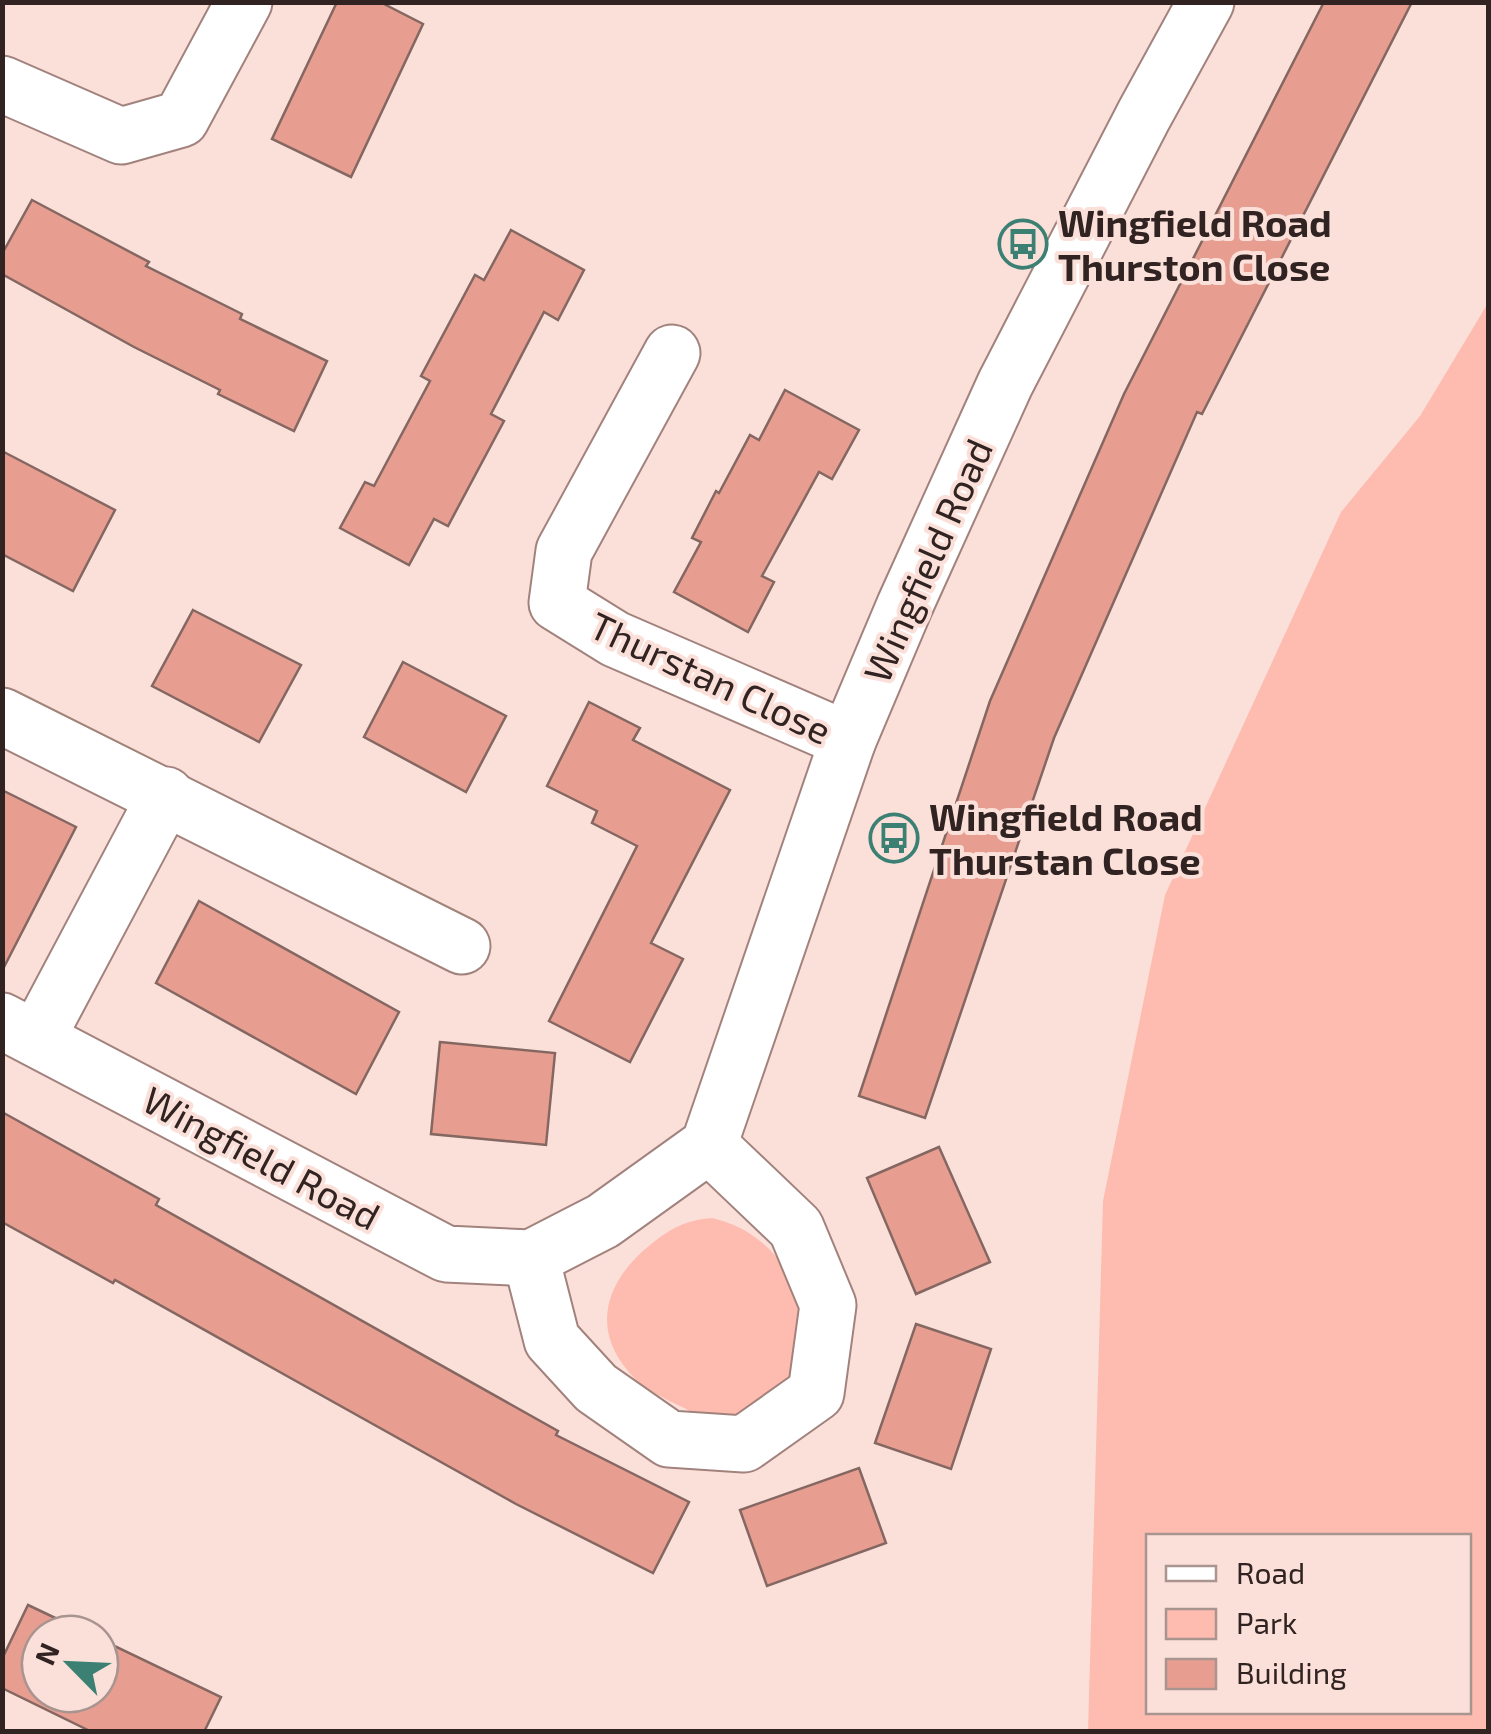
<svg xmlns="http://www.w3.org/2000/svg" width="1491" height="1734" font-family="'Exo 2',sans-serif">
  <rect width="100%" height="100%" fill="#fbe0da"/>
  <g fill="#febcb0" fill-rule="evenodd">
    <path d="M1488,303V1731H1088L1103,1201L1165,895L1341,512L1420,416ZM1148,1536H1468V1712H1148Z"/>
    <path d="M712,1218C766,1230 800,1275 807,1329C808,1338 811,1351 808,1359C801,1378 784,1396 774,1412C759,1414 717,1425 705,1421C699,1419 692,1412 686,1409C666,1399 642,1389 628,1371C589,1325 609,1278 650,1245C671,1228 686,1220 712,1218Z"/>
  </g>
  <g fill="#e79e91" stroke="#856762" stroke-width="2.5">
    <polygon points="337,2 380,2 423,24 351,177 272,139"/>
    <polygon points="1324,2 1412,2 1202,414 1197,412 1054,738 925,1118 859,1096 990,701 1124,394"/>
    <polygon points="32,200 149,262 146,266 242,314 240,319 327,361 294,431 218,394 220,390 134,347 2,274 2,254"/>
    <polygon points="511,230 584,270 558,320 544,312 491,414 504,421 448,526 434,519 409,565 340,528 365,482 374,486 430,381 421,376 475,275 484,280"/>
    <polygon points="785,390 859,430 832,479 819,472 762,576 774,582 748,632 674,592 701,542 692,538 716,491 719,493 750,435 759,440"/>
    <polygon points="2,451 115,510 73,591 2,554"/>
    <polygon points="193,610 301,665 259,742 152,686"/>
    <polygon points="403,662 506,716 466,792 364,737"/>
    <polygon points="589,702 640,728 633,740 730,790 651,943 683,959 630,1062 549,1021 637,846 592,823 597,811 547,786"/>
    <polygon points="2,790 76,827 2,971"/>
    <polygon points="199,901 399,1012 356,1094 156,983"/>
    <polygon points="440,1042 555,1053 546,1145 431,1134"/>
    <polygon points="2,1112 159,1199 156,1205 558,1431 556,1435 689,1502 653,1573 516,1504 115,1280 113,1283 2,1222"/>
    <polygon points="939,1147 990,1262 916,1294 867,1178"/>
    <polygon points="916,1324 991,1349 951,1469 875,1443"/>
    <polygon points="859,1468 886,1543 767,1586 740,1510"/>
    <polygon points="28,1605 89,1634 40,1634 40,1694 100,1694 100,1639 221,1697 204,1732 92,1732 2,1688 2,1659"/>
  </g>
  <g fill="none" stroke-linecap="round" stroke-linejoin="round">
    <g stroke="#a2827d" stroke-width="59">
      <g id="minor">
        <polyline points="2,84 121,136 181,119 244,2"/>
        <polyline points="672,353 564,551 557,603 615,639 848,740"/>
        <polyline points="2,716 462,946"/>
        <polyline points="2,1021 446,1254 531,1258 603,1221 709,1145 848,740 905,605 1005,384 1144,115 1206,2"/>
        <polyline points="37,1038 166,795"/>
        <polyline points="531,1258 552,1340 596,1388 669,1439 744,1444 816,1393 828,1305 796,1228 709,1145"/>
      </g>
    </g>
    <use href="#minor" stroke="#fff" stroke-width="55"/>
  </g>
  <defs>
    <g id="bus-ring" transform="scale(2.5)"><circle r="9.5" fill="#fbe0da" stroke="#3c8073" stroke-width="1.5"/><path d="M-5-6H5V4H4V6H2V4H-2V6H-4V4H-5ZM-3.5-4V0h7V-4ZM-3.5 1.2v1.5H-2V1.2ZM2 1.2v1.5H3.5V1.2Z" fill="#3c8073"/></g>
  </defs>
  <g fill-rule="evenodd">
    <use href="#bus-ring" x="1023" y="244"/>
    <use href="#bus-ring" x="894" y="838"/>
  </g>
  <g text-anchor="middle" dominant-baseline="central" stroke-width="8" stroke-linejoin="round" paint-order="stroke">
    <g font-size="38" font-weight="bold" fill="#302321" stroke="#fbe0da" text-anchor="start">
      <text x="1058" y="222">Wingfield Road<tspan x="1058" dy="44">Thurston Close</tspan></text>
      <text x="929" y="816">Wingfield Road<tspan x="929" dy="44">Thurstan Close</tspan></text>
    </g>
    <g font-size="38" fill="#302321" stroke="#fbe0da">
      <text transform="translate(927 560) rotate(-66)">Wingfield Road</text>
      <text transform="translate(711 677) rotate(25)">Thurstan Close</text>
      <text transform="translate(262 1157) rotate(28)">Wingfield Road</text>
    </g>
  </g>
  <rect width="1491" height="1734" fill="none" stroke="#302321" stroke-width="10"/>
  <rect x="1146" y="1534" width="325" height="180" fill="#fbe0da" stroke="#aa9490" stroke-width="2.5"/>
  <rect x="1166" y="1566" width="50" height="15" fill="#ffffff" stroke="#aa9490" stroke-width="2.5"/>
  <text x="1236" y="1584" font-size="30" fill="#302321">Road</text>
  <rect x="1166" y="1609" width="50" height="30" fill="#febcb0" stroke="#aa9490" stroke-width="2.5"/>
  <text x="1236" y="1634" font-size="30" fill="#302321">Park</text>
  <rect x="1166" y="1659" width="50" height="30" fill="#e79e91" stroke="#aa9490" stroke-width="2.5"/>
  <text x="1236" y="1684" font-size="30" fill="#302321">Building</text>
  <g transform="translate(70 1664) rotate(294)"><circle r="48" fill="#fbe0da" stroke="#aa9490" stroke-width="2.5"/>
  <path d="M0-8L18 38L0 25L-18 38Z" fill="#3c8073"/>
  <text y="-15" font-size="28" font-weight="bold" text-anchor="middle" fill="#302321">N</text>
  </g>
</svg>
